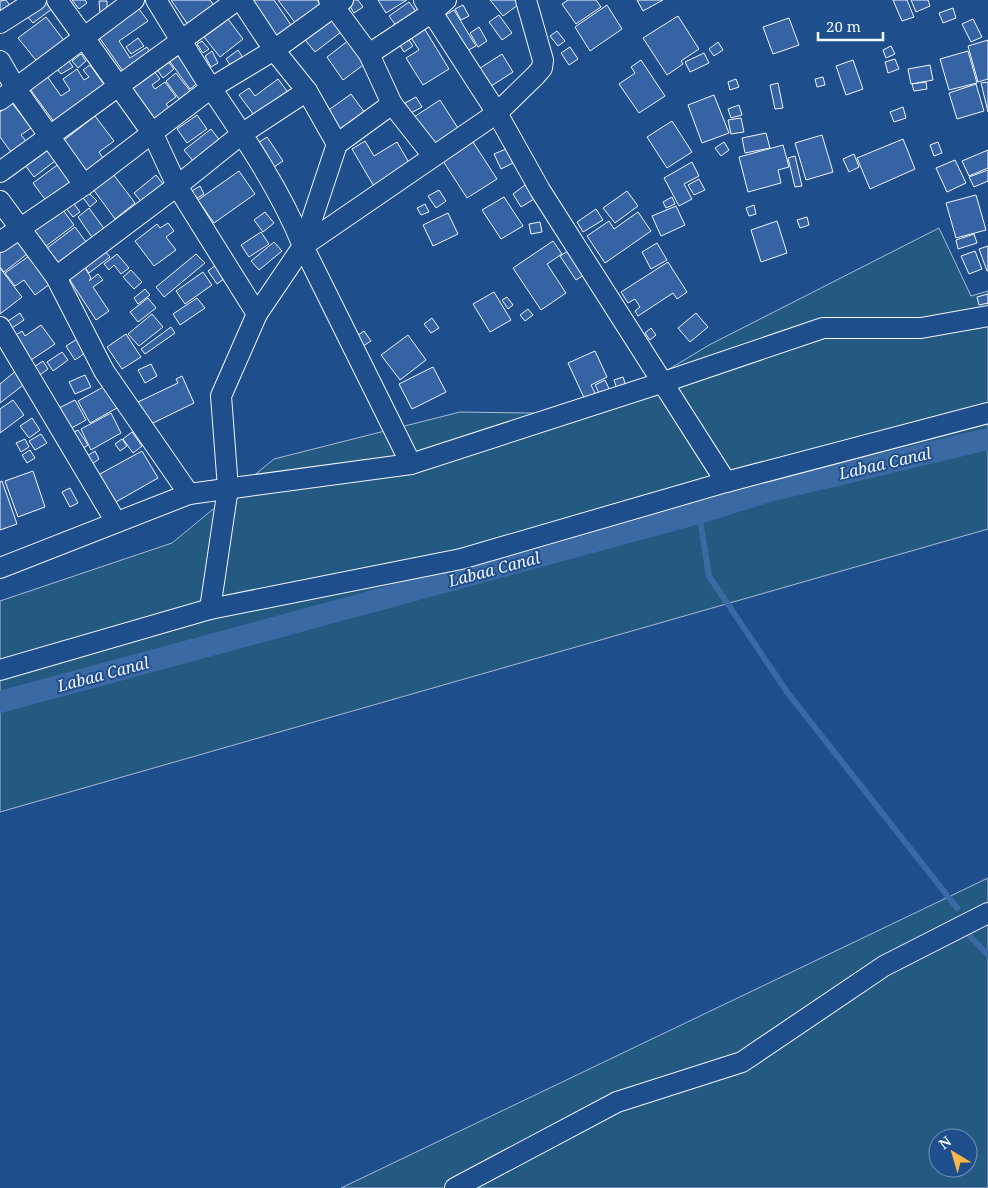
<svg xmlns="http://www.w3.org/2000/svg" width="988" height="1188" font-family="'Noto Serif',serif">
  <rect width="100%" height="100%" fill="#1f4e8c"/>
  <g fill="#245a82" stroke="#a8bbd7" fill-rule="evenodd">
    <polygon points="939,228 971,296 988,291 988,529 0,812 0,601 172,543 274,459 460,412 595,414 709,345"/>
    <path d="M988,878V1188H341ZM938,1138H968V1168H938Z"/>
  </g>
  <g fill="none" stroke-linecap="round" stroke-linejoin="round">
    <g stroke="#3b69a3" stroke-width="6">
      <polyline points="699,513 709,576 787,692 957,908"/>
      <polyline points="969,935 988,955"/>
    </g>
    <polyline stroke="#3b69a3" stroke-width="22" points="0,702 699,513 769,491 988,439"/>
  </g>
  <g fill="#3563a3" stroke="#f2f6ff">
    <polygon points="6,0 11,7 3,13 0,9 0,1"/>
    <polygon points="72,0 85,0 87,3 79,9"/>
    <polygon points="171,0 210,0 218,11 191,29"/>
    <polygon points="251,0 274,0 293,28 277,39"/>
    <polygon points="278,0 317,0 321,5 296,24"/>
    <polygon points="353,0 358,0 363,7 354,13 348,3"/>
    <polygon points="378,0 407,0 386,13"/>
    <polygon points="490,0 520,0 522,2 503,16"/>
    <polygon points="568,0 596,0 601,7 576,24 562,4"/>
    <polygon points="637,0 663,0 643,11"/>
    <polygon points="893,0 907,0 914,17 902,21"/>
    <polygon points="911,0 928,0 930,6 916,12"/>
    <polygon points="45,1 52,9 33,23 27,16"/>
    <polygon points="99,1 107,1 107,14 100,14"/>
    <polygon points="409,2 420,17 400,31 389,16"/>
    <polygon points="463,5 469,16 461,20 455,9"/>
    <polygon points="607,5 622,29 590,51 575,27"/>
    <polygon points="953,8 956,18 943,23 939,13"/>
    <polygon points="139,9 148,21 119,41 130,58 147,47 152,55 125,74 99,37"/>
    <polygon points="454,10 476,46 465,52 444,16"/>
    <polygon points="328,15 341,32 315,52 302,36"/>
    <polygon points="499,15 512,33 502,40 489,22"/>
    <polygon points="678,16 699,49 681,61 683,64 667,75 643,38"/>
    <polygon points="46,17 66,43 39,64 18,38"/>
    <polygon points="789,18 799,45 773,54 763,27"/>
    <polygon points="228,19 243,39 220,57 204,37"/>
    <polygon points="973,19 982,37 971,42 962,24"/>
    <polygon points="479,27 487,41 478,47 470,33"/>
    <polygon points="424,28 449,69 423,85 406,58 419,50 410,36"/>
    <polygon points="557,31 565,41 558,46 550,36"/>
    <polygon points="407,37 413,46 404,52 398,42"/>
    <polygon points="138,38 144,46 131,54 126,47"/>
    <polygon points="349,40 366,63 343,80 327,57"/>
    <polygon points="988,40 988,79 978,82 968,46"/>
    <polygon points="202,41 209,49 203,53 197,44"/>
    <polygon points="718,42 723,50 714,56 709,49"/>
    <polygon points="891,46 895,54 886,58 883,50"/>
    <polygon points="570,47 578,59 569,65 561,53"/>
    <polygon points="238,50 245,61 233,69 226,59"/>
    <polygon points="212,51 218,63 211,67 205,56"/>
    <polygon points="968,51 977,83 949,90 940,59"/>
    <polygon points="179,52 200,81 190,89 168,59"/>
    <polygon points="704,53 709,63 690,72 685,62"/>
    <polygon points="81,54 86,61 78,68 72,61"/>
    <polygon points="502,54 513,72 488,88 477,70"/>
    <polygon points="166,59 174,69 163,78 155,67"/>
    <polygon points="895,59 899,69 888,73 885,62"/>
    <polygon points="641,60 665,96 639,113 619,84 635,73 631,67"/>
    <polygon points="853,60 863,89 846,95 836,66"/>
    <polygon points="69,61 73,67 61,74 57,69"/>
    <polygon points="90,65 108,90 57,126 30,89 47,76 61,96 70,90 63,79 77,69 84,80 89,77 83,70"/>
    <polygon points="930,65 933,80 911,84 908,69"/>
    <polygon points="154,71 160,79 152,85 155,89 165,82 176,97 166,104 172,112 155,124 129,89"/>
    <polygon points="176,73 190,91 179,99 166,81"/>
    <polygon points="823,77 825,85 817,87 815,79"/>
    <polygon points="278,79 290,95 257,119 239,95 249,88 255,96"/>
    <polygon points="736,79 739,87 730,90 728,82"/>
    <polygon points="926,82 927,89 914,91 912,84"/>
    <polygon points="988,82 988,112 981,83"/>
    <polygon points="778,83 783,108 775,109 770,85"/>
    <polygon points="976,84 984,111 957,119 949,93"/>
    <polygon points="351,94 365,113 339,131 326,112"/>
    <polygon points="714,95 729,133 702,143 688,105"/>
    <polygon points="416,97 422,107 411,113 405,103"/>
    <polygon points="440,100 461,133 436,150 414,117"/>
    <polygon points="12,103 31,128 21,135 26,141 11,152 0,137 0,112"/>
    <polygon points="739,105 742,115 731,118 728,109"/>
    <polygon points="903,107 906,118 894,122 890,112"/>
    <polygon points="197,115 207,129 187,143 177,129"/>
    <polygon points="95,116 114,141 99,152 105,161 88,174 63,141"/>
    <polygon points="741,118 744,132 731,134 728,120"/>
    <polygon points="672,121 692,152 667,168 647,137"/>
    <polygon points="211,129 224,146 198,167 184,150"/>
    <polygon points="766,133 770,148 745,153 742,138"/>
    <polygon points="822,135 833,172 806,180 795,143"/>
    <polygon points="267,137 283,161 271,169 255,145"/>
    <polygon points="903,139 915,169 870,189 857,158"/>
    <polygon points="365,141 374,156 397,142 411,166 375,188 352,149"/>
    <polygon points="473,142 497,179 467,198 443,161"/>
    <polygon points="724,142 729,150 721,156 715,148"/>
    <polygon points="938,142 942,153 934,156 930,145"/>
    <polygon points="783,145 789,167 778,170 781,183 748,192 739,157"/>
    <polygon points="46,149 55,161 34,177 25,165"/>
    <polygon points="506,149 513,163 501,169 494,154"/>
    <polygon points="988,150 988,168 969,176 962,161"/>
    <polygon points="854,154 859,167 849,172 843,159"/>
    <polygon points="795,156 802,186 795,187 788,158"/>
    <polygon points="955,160 966,183 947,192 936,168"/>
    <polygon points="692,162 699,176 684,184 692,199 679,206 664,178"/>
    <polygon points="60,163 74,182 47,202 33,183"/>
    <polygon points="988,170 988,181 974,187 969,177"/>
    <polygon points="239,171 255,194 214,223 198,200"/>
    <polygon points="113,174 135,203 115,219 93,189"/>
    <polygon points="156,175 166,188 144,205 134,193"/>
    <polygon points="699,179 705,190 694,195 688,185"/>
    <polygon points="525,185 534,199 521,207 513,194"/>
    <polygon points="200,186 204,194 194,200 190,192"/>
    <polygon points="86,190 97,201 90,207 81,195"/>
    <polygon points="439,190 446,201 436,208 428,196"/>
    <polygon points="627,191 638,206 615,223 603,208"/>
    <polygon points="976,195 986,230 956,238 946,203"/>
    <polygon points="504,197 523,226 501,239 482,210"/>
    <polygon points="672,197 675,204 666,208 663,202"/>
    <polygon points="72,201 80,212 73,217 65,207"/>
    <polygon points="425,204 429,212 421,215 417,208"/>
    <polygon points="754,205 756,214 749,216 746,208"/>
    <polygon points="60,206 74,225 45,247 31,228"/>
    <polygon points="676,206 685,225 661,236 652,216"/>
    <polygon points="89,208 108,234 96,243 78,217"/>
    <polygon points="596,209 603,220 583,232 577,222"/>
    <polygon points="265,212 274,223 263,232 254,220"/>
    <polygon points="638,212 651,231 605,263 587,236 609,221 614,229"/>
    <polygon points="448,213 458,234 433,246 423,225"/>
    <polygon points="807,217 809,225 800,228 797,220"/>
    <polygon points="777,221 787,253 761,262 751,230"/>
    <polygon points="540,222 542,232 531,234 529,224"/>
    <polygon points="168,223 174,231 166,237 176,250 154,266 135,241 157,224 160,228"/>
    <polygon points="75,227 89,246 60,267 46,249"/>
    <polygon points="261,232 269,244 249,257 241,245"/>
    <polygon points="974,234 977,243 958,249 956,240"/>
    <polygon points="16,240 27,254 4,272 0,267 0,253"/>
    <polygon points="553,241 562,254 547,264 566,293 541,310 513,268"/>
    <polygon points="274,242 282,251 259,270 251,261"/>
    <polygon points="657,243 667,260 651,269 642,252"/>
    <polygon points="988,246 988,271 987,271 979,249"/>
    <polygon points="104,250 110,257 89,273 84,266"/>
    <polygon points="568,251 584,275 576,280 560,256"/>
    <polygon points="975,251 982,269 969,274 961,256"/>
    <polygon points="117,254 129,268 121,274 114,265 109,270 104,264"/>
    <polygon points="196,254 205,263 164,297 156,287"/>
    <polygon points="29,256 50,284 35,295 24,280 15,286 5,273"/>
    <polygon points="668,262 687,292 677,299 673,293 638,316 635,311 640,307 635,299 628,303 621,292"/>
    <polygon points="216,265 225,278 217,284 208,271"/>
    <polygon points="84,266 91,278 89,281 98,274 103,280 93,287 109,311 96,320 68,277"/>
    <polygon points="0,268 22,297 0,314"/>
    <polygon points="131,270 142,282 134,289 123,277"/>
    <polygon points="203,272 212,285 185,304 176,291"/>
    <polygon points="145,289 150,295 138,304 134,298"/>
    <polygon points="494,292 511,320 490,332 473,304"/>
    <polygon points="988,294 988,303 979,305 977,297"/>
    <polygon points="507,297 513,305 508,309 502,300"/>
    <polygon points="148,298 156,308 138,322 130,312"/>
    <polygon points="197,298 205,308 180,325 173,314"/>
    <polygon points="528,309 533,315 525,321 520,315"/>
    <polygon points="20,313 24,320 12,328 8,321"/>
    <polygon points="696,313 708,327 690,342 678,328"/>
    <polygon points="152,314 163,327 139,346 128,334"/>
    <polygon points="432,318 439,328 431,333 424,324"/>
    <polygon points="41,325 55,344 31,360 14,336 22,331 25,336"/>
    <polygon points="171,327 175,333 145,354 141,349"/>
    <polygon points="651,328 656,335 650,340 645,333"/>
    <polygon points="364,331 371,341 360,348 354,338"/>
    <polygon points="126,334 141,357 122,369 107,347"/>
    <polygon points="408,335 426,360 400,380 381,355"/>
    <polygon points="79,338 88,351 75,360 66,346"/>
    <polygon points="595,351 607,377 591,385 596,395 585,400 568,363"/>
    <polygon points="62,352 68,360 53,371 47,362"/>
    <polygon points="43,361 48,369 37,377 31,369"/>
    <polygon points="151,364 157,376 145,383 138,370"/>
    <polygon points="433,367 446,392 412,409 399,384"/>
    <polygon points="17,370 27,382 0,403 0,384"/>
    <polygon points="85,375 91,387 75,394 69,382"/>
    <polygon points="182,376 194,403 149,425 138,402 178,383 176,379"/>
    <polygon points="623,377 626,386 617,389 614,380"/>
    <polygon points="605,380 611,393 601,397 595,385"/>
    <polygon points="105,386 117,408 90,423 78,401"/>
    <polygon points="13,400 24,415 0,433 0,409"/>
    <polygon points="75,400 86,420 70,429 59,408"/>
    <polygon points="111,413 121,433 91,450 81,429"/>
    <polygon points="32,418 40,430 29,438 20,426"/>
    <polygon points="78,430 88,445 82,449 72,433"/>
    <polygon points="132,432 142,446 133,453 123,439"/>
    <polygon points="41,434 47,443 35,450 29,441"/>
    <polygon points="25,439 29,447 21,452 16,443"/>
    <polygon points="122,439 127,446 120,451 115,444"/>
    <polygon points="30,450 35,458 27,463 22,455"/>
    <polygon points="95,451 99,459 92,464 87,456"/>
    <polygon points="142,451 158,478 114,503 98,475"/>
    <polygon points="33,471 45,507 18,517 5,481"/>
    <polygon points="2,481 17,524 0,530 0,482"/>
    <polygon points="70,488 78,503 70,507 62,492"/>
  </g>
  <g fill="none" stroke-linecap="round" stroke-linejoin="round">
    <g stroke="#f2f6ff" stroke-width="22">
      <g id="street">
        <polyline points="57,0 153,134 177,186 257,314"/>
        <path d="M156,0C174,29 192,59 211,88C245,138 280,189 303,246L411,464"/>
        <polyline points="241,0 274,50 307,91 337,144"/>
        <polyline points="329,0 369,54 392,104 433,156"/>
        <polyline points="424,0 497,113 540,190 726,482"/>
        <polyline points="0,23 36,0"/>
        <polyline points="369,54 431,13 446,0"/>
        <polyline points="0,61 16,89 84,185"/>
        <polyline points="0,100 134,0"/>
        <polyline points="0,172 237,0"/>
        <polyline points="0,201 56,277 104,371 189,494"/>
        <polyline points="0,242 84,185 211,88 274,50 343,0"/>
        <polyline points="303,246 497,113 536,75 542,68 543,60 526,0"/>
        <polyline points="56,277 177,186 243,133 307,91"/>
        <polyline points="0,327 116,522"/>
        <polyline points="0,568 189,494 411,464 664,382 823,328 921,328 988,316"/>
        <polyline points="210,609 228,488 221,396 257,314 303,246 337,144 392,104"/>
        <polyline points="0,670 210,609 461,559 726,482 988,413"/>
        <polyline points="455,1188 617,1102 742,1062 884,966 988,913"/>
      </g>
    </g>
    <use href="#street" stroke="#1f4e8c" stroke-width="20"/>
  </g>
  <g text-anchor="middle" dominant-baseline="central" stroke-width="4" stroke-linejoin="round" paint-order="stroke">
    <g font-size="16" font-style="italic" fill="#f2f6ff" stroke="#1f4e8c">
      <text transform="translate(885 463) rotate(-13)">Labaa Canal</text>
      <text transform="translate(494 569) rotate(-15)">Labaa Canal</text>
      <text transform="translate(103 674) rotate(-15)">Labaa Canal</text>
    </g>
  </g>
  <g transform="translate(953 1153) rotate(322)"><circle r="24" fill="#1f4e8c" stroke="#7391ba"/>
  <path d="M0-4L9 19L0 12L-9 19Z" fill="#ffb74d"/>
  <text y="-8" font-size="14" font-weight="bold" text-anchor="middle" fill="#f2f6ff">N</text>
  </g>
  <path d="M818 32v8h65v-8" fill="none" stroke="#f2f6ff" stroke-width="2.5"/>
  <text x="826" y="32" font-size="15" fill="#f2f6ff" stroke="#1f4e8c" stroke-width="4" paint-order="stroke">20 m</text>
</svg>
